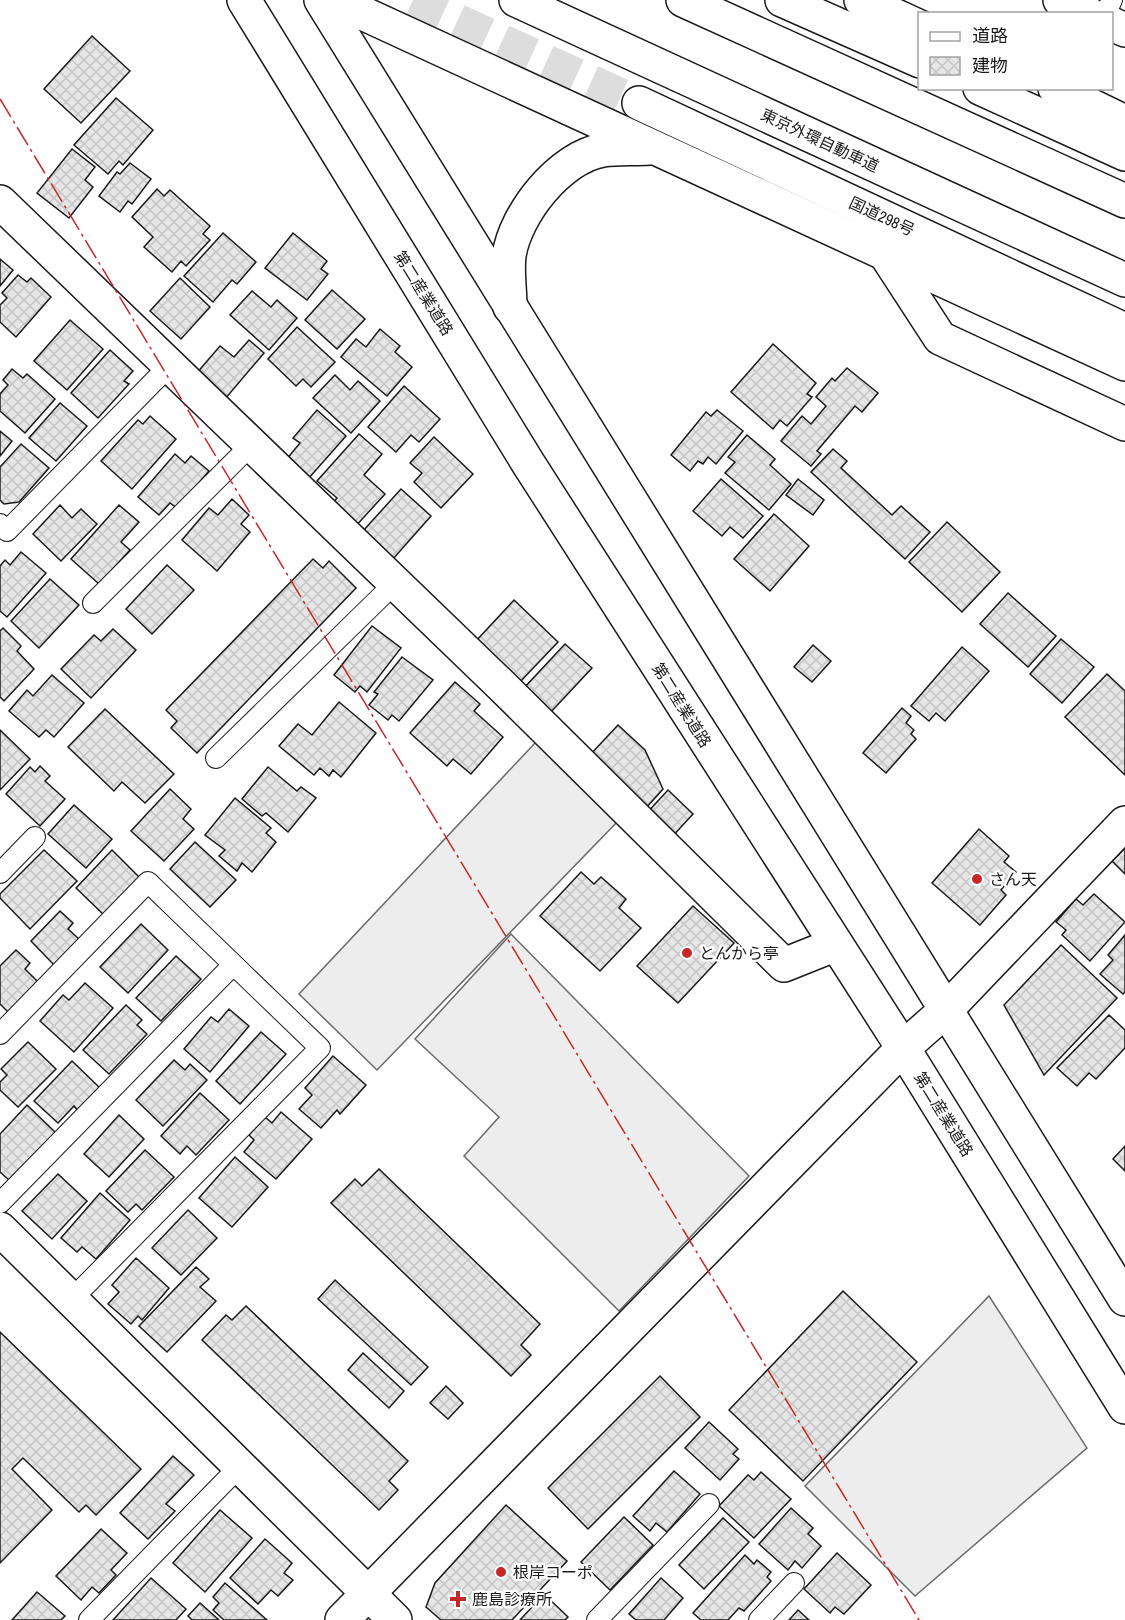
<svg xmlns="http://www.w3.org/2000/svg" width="1125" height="1620" font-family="'Archivo Narrow','Noto Sans JP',sans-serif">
  <defs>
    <pattern id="building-cross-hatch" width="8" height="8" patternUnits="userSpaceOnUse" patternTransform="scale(1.5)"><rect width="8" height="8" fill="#e6e6e6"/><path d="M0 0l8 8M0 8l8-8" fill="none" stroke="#c5c5c5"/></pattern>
  </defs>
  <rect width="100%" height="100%" fill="#fff"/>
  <g fill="#ededed" stroke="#6a6a6a" stroke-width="1.5">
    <polygon points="536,742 619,820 377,1070 299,994"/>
    <polygon points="511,934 749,1176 619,1311 464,1156 499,1117 415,1039"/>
    <polygon points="989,1296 1087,1448 915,1596 805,1486"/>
  </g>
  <g fill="url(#building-cross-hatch)" stroke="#1a1a1a" stroke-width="1.5">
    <polygon points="92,36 130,71 81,123 44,89"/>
    <polygon points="116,98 153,130 123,165 119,161 108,174 74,145"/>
    <polygon points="72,149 95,167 85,180 93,187 69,218 37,193"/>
    <polygon points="130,163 151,179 132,204 128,201 120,212 99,196 117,172 120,174"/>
    <polygon points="157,189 164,196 170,190 210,226 203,234 210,240 186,266 181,261 172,272 144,247 153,237 132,217"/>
    <polygon points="223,233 256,262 237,284 232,280 213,302 184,276"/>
    <polygon points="293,233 327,261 321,269 328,274 307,300 265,268"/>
    <polygon points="0,259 13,270 0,286"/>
    <polygon points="18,275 27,282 31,278 51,297 16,337 0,322 0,305 7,298 2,293"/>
    <polygon points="180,278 210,307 181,339 150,311"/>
    <polygon points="332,290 365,319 337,349 305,320"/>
    <polygon points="252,291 271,307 277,300 297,318 269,350 230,315"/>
    <polygon points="70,320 103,349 67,390 34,361"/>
    <polygon points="297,327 335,362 311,387 303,379 296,386 268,359"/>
    <polygon points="380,329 400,346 395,352 412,367 387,396 341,357 356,339 366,347"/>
    <polygon points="249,340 264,353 225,399 196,374 220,346 234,357"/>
    <polygon points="773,344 816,383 807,394 812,397 787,426 780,420 773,429 731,392"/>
    <polygon points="110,350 133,371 124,381 129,384 98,418 71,393"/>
    <polygon points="847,368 878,393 862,412 855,406 817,451 821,454 811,466 781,441 802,416 811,424 826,406 816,397 832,378 835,381"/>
    <polygon points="12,369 23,378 27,374 55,399 25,433 0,411 0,394 8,385 3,380"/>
    <polygon points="335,375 350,390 358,381 380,401 351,433 313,398"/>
    <polygon points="404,386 440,419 419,442 411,435 396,452 368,427"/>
    <polygon points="60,403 87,426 56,461 29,438"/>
    <polygon points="317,410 346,436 308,479 286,460 300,443 293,438"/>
    <polygon points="717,410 743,431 716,464 708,457 703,464 698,461 690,471 671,455 706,412 711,416"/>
    <polygon points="150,416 176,439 132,489 101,461 138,420 143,424"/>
    <polygon points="0,431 12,441 0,456"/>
    <polygon points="359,434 382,454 364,475 385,494 354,528 330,506 337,498 317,481"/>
    <polygon points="747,435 775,459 770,465 791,484 769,510 725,473 735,462 728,457"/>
    <polygon points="434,437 473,474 441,508 414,482 422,473 410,463"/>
    <polygon points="21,444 49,468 19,502 4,504 0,500 0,467"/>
    <polygon points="833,449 847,461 841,468 892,515 901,506 930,532 905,559 811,472"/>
    <polygon points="175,454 185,463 191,456 209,471 177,508 170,503 159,515 138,497"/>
    <polygon points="721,479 763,516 743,538 730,527 722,536 693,511"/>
    <polygon points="798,479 824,500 813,515 786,495"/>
    <polygon points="401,489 431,516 393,559 363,531"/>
    <polygon points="232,499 249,515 241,524 250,532 217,571 182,540 209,508 218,515"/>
    <polygon points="60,505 72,518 81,509 97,524 61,561 33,534"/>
    <polygon points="119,505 139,522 121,542 130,550 99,584 71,559"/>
    <polygon points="774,514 809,546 770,591 734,559"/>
    <polygon points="947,522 1000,572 962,612 909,562"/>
    <polygon points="21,552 46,573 7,617 0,611 0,566 5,560 10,565"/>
    <polygon points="313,559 323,568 329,561 356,588 197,753 171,728 177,721 166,710"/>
    <polygon points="167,565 194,590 152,634 126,609"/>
    <polygon points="50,579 79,605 39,648 11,621"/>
    <polygon points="1008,593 1056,636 1028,667 980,624"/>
    <polygon points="514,600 558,642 520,682 476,641"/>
    <polygon points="372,626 401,648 367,692 360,686 355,692 334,675"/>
    <polygon points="3,628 21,646 17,651 34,669 4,701 0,697 0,631"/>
    <polygon points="113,629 136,650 91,698 61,669 94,635 101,641"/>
    <polygon points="1061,639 1094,667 1062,703 1030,674"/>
    <polygon points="565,644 592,668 550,713 523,689"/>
    <polygon points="813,645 831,661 812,682 794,667"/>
    <polygon points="962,647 989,671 945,721 936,713 929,721 911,706"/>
    <polygon points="402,657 433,680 399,721 392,715 388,720 369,705 378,694 374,692"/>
    <polygon points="1107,674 1125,691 1125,775 1065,717"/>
    <polygon points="52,675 84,703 54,737 46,730 39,737 9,711 27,690 33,696"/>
    <polygon points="455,682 480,704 474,711 503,737 471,774 453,759 447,766 410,733"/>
    <polygon points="339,702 376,733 341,777 333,770 329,776 320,768 314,775 279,746 298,724 312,735"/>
    <polygon points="902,708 911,716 906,723 914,730 911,734 916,739 886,773 863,753"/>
    <polygon points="105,709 174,774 145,803 122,782 114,791 68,747"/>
    <polygon points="618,725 645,750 663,789 646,808 589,756"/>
    <polygon points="0,730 30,759 0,790"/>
    <polygon points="40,766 50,776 45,781 65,799 40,826 6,794 30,767 35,772"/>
    <polygon points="268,767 297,791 301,787 316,798 288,832 266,813 262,816 242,799"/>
    <polygon points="170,789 191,809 183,819 194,829 164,861 131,831"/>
    <polygon points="668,790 693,814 670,839 644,816"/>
    <polygon points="235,798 271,828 266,833 276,842 252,872 242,863 237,871 219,856 225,850 205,835"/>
    <polygon points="74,805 112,839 86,868 48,834"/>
    <polygon points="979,829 1009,856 1004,862 1016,872 1001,890 1006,895 980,925 932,883"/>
    <polygon points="195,842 236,880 210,907 170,869"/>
    <polygon points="1125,848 1125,874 1112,861"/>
    <polygon points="44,850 77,881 30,929 0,898 0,894"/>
    <polygon points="112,850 140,878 104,915 76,888"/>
    <polygon points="581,872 594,884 601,877 626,899 619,908 641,928 600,971 540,916"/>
    <polygon points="1094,894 1125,922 1090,961 1062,935 1066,930 1056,922 1076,899 1083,905"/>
    <polygon points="693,906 734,943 678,1003 637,966"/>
    <polygon points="60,911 73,923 68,929 80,940 55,966 31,941"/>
    <polygon points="141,924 168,950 128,993 100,967"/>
    <polygon points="1125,935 1125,992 1123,994 1100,974 1113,960 1108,955"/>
    <polygon points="1061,945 1117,998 1044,1075 1004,1005"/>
    <polygon points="16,950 30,963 25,969 38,982 9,1013 0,1004 0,966"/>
    <polygon points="176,956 201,979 161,1021 136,998"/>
    <polygon points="85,983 113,1008 74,1052 40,1021 63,995 69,1000"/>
    <polygon points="126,1005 142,1020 137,1025 147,1034 109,1074 83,1050"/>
    <polygon points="229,1009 249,1026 210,1072 184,1049 211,1017 218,1022"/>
    <polygon points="1109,1015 1125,1030 1125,1048 1096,1079 1089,1073 1077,1086 1057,1068"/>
    <polygon points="261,1032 286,1054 240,1104 216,1081"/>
    <polygon points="28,1042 56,1069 18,1107 0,1090 0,1082 7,1075 1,1069"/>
    <polygon points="333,1056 366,1085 340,1114 337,1110 321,1128 299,1109 312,1095 305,1088"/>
    <polygon points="174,1060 185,1070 190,1064 207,1080 163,1126 136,1100"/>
    <polygon points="72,1061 100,1088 78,1111 74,1106 58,1123 34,1101"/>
    <polygon points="200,1093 229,1120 196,1155 187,1146 180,1154 161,1136"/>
    <polygon points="27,1105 56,1133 10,1181 0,1172 0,1134"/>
    <polygon points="281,1112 312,1139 276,1179 244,1152 254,1140 249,1135 265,1117 272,1123"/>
    <polygon points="119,1115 144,1139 109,1177 84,1154"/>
    <polygon points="1125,1146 1125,1171 1113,1159"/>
    <polygon points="145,1150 174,1177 142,1210 136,1204 128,1212 106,1191"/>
    <polygon points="235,1157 268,1187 232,1227 199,1198"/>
    <polygon points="379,1169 540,1324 521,1345 531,1355 511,1376 331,1203 355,1179 362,1186"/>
    <polygon points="58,1174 87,1201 52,1239 22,1211"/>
    <polygon points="100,1193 130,1220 96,1259 82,1247 77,1252 61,1238"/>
    <polygon points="188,1210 217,1238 181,1275 152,1248"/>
    <polygon points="136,1258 169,1288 142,1320 138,1316 131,1324 108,1304 119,1292 112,1285"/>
    <polygon points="196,1267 209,1279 200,1287 216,1301 167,1352 139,1326"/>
    <polygon points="335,1280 428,1367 411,1385 318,1299"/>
    <polygon points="843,1291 917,1362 803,1481 729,1410"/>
    <polygon points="246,1306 408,1461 389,1481 398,1490 379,1510 202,1340 226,1315 232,1320"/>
    <polygon points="0,1332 141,1469 96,1515 86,1505 79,1512 23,1458 12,1469 52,1510 0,1563"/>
    <polygon points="363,1353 404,1391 389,1408 348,1370"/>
    <polygon points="660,1376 700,1417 588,1529 548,1488"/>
    <polygon points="446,1386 463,1403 448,1419 430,1403"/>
    <polygon points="709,1422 738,1449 733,1454 739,1459 720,1480 685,1448"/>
    <polygon points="173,1456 194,1475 166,1504 175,1511 148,1539 120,1513"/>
    <polygon points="674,1471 700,1494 667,1532 656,1523 650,1531 633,1516"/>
    <polygon points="761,1472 791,1499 754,1538 719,1506 748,1475 754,1480"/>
    <polygon points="506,1505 567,1561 512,1620 441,1620 426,1607 435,1583"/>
    <polygon points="791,1508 813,1528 808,1534 821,1546 802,1568 795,1561 788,1570 759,1544"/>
    <polygon points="220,1510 252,1538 205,1592 173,1563"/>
    <polygon points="624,1517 653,1545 610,1590 581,1562"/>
    <polygon points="723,1518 749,1542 704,1589 679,1565"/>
    <polygon points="101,1529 127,1553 111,1570 116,1575 99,1593 92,1587 81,1600 56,1576"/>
    <polygon points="265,1539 292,1563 284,1573 293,1580 278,1596 271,1590 258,1604 230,1578"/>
    <polygon points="837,1553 871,1585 844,1614 835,1607 830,1613 804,1589"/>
    <polygon points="745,1555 754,1564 757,1560 771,1572 767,1577 771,1581 744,1611 739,1608 728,1620 701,1620 693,1613"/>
    <polygon points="151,1578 186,1609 176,1620 113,1620"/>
    <polygon points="661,1578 683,1598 664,1620 636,1620 629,1614"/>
    <polygon points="225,1583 267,1620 224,1620 213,1610 219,1603 213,1597"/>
    <polygon points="37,1592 65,1616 61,1620 12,1620"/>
    <polygon points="544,1594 568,1617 565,1620 520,1620"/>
    <polygon points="200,1603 219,1620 192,1620 188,1616"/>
    <polygon points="798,1610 809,1620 789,1620"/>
  </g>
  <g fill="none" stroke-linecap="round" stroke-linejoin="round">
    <polyline stroke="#ddd" stroke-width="33" stroke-dasharray="33 16" stroke-linecap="butt" points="413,0 639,103"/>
    <g stroke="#1a1a1a" stroke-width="22">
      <g id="lane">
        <polyline points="1105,14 1112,0"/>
        <polyline points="0,524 7,531 170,365"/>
        <polyline points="93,603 252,444"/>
        <polyline points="216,758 395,583"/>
        <polyline points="0,873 35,837"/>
        <polyline points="0,1034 148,882 320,1048 72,1299"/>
        <polyline points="0,1203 233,965"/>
        <polyline points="89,1620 240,1466"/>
        <polyline points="597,1620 709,1504"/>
        <polyline points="759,1620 794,1583"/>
      </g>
    </g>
    <g stroke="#1a1a1a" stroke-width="36">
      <g id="street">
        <polyline points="0,202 501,685 784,965 834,945"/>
        <polyline points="884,252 940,338 1125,424"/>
      </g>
    </g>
    <g stroke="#1a1a1a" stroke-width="36">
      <g id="secondary">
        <polyline points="1060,0 1089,14"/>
        <polyline points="1112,24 1125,30"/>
        <polyline points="0,1229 395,1620"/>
        <polyline points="342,1620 903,1048 945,1011 1125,823"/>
      </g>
    </g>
    <g stroke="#1a1a1a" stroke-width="36">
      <g id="primary">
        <polyline points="244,0 528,463 903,1048 1125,1407"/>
        <polyline points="321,0 1125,1299"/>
      </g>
    </g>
    <g stroke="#1a1a1a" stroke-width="36">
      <g id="highway">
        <polyline points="334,0 1125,364"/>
        <polyline points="516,0 1125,280"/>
        <polyline points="683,0 1125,201"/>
        <polyline points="782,0 920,61"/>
        <polyline points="861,0 920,27"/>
        <polyline points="980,88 1125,154"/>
        <polyline points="1055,88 1125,122"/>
        <polyline points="639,103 1125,330"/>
        <path d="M510,307C510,291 507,272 509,256C515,214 560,157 603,150C617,148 634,149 649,148"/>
      </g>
    </g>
    <use href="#lane" stroke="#fff" stroke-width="20"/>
    <use href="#street" stroke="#fff" stroke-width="33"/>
    <use href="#secondary" stroke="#fff" stroke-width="33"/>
    <use href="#primary" stroke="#fff" stroke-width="33"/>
    <use href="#highway" stroke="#fff" stroke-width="33"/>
    <polyline stroke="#c62828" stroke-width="1.5" stroke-dasharray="21 4.5 3 4.5" stroke-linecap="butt" points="0,99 919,1620"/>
  </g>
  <g fill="#c62828" stroke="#fff" stroke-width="2">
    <circle cx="977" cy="879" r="6"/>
    <circle cx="687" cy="953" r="6"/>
    <circle cx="501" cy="1572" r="6"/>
    <path d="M455 1590h6v6h6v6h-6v6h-6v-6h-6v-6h6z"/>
  </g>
  <g text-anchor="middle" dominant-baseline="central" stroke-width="4.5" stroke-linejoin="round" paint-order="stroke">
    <g font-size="16" fill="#1a1a1a" stroke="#fff">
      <text transform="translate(820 140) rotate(25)">東京外環自動車道</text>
      <text transform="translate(882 216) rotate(25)">国道298号</text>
      <text transform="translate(424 293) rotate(58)">第二産業道路</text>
      <text transform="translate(682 705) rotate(58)">第二産業道路</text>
      <text transform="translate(944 1114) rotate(58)">第二産業道路</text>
    </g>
    <g font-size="16" fill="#1a1a1a" stroke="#fff" text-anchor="start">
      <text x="989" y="879">さん天</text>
      <text x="699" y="953">とんから亭</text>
      <text x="513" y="1572">根岸コーポ</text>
      <text x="472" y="1599">鹿島診療所</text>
    </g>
  </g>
  <rect x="918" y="12" width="195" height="78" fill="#ffffff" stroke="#a3a3a3" stroke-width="1.5"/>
  <rect x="930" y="32" width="30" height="9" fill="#ffffff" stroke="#a3a3a3" stroke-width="1.5"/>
  <text x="972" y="42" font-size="18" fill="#1a1a1a">道路</text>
  <rect x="930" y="57" width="30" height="18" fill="url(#building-cross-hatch)" stroke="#a3a3a3" stroke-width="1.5"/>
  <text x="972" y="72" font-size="18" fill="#1a1a1a">建物</text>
</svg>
